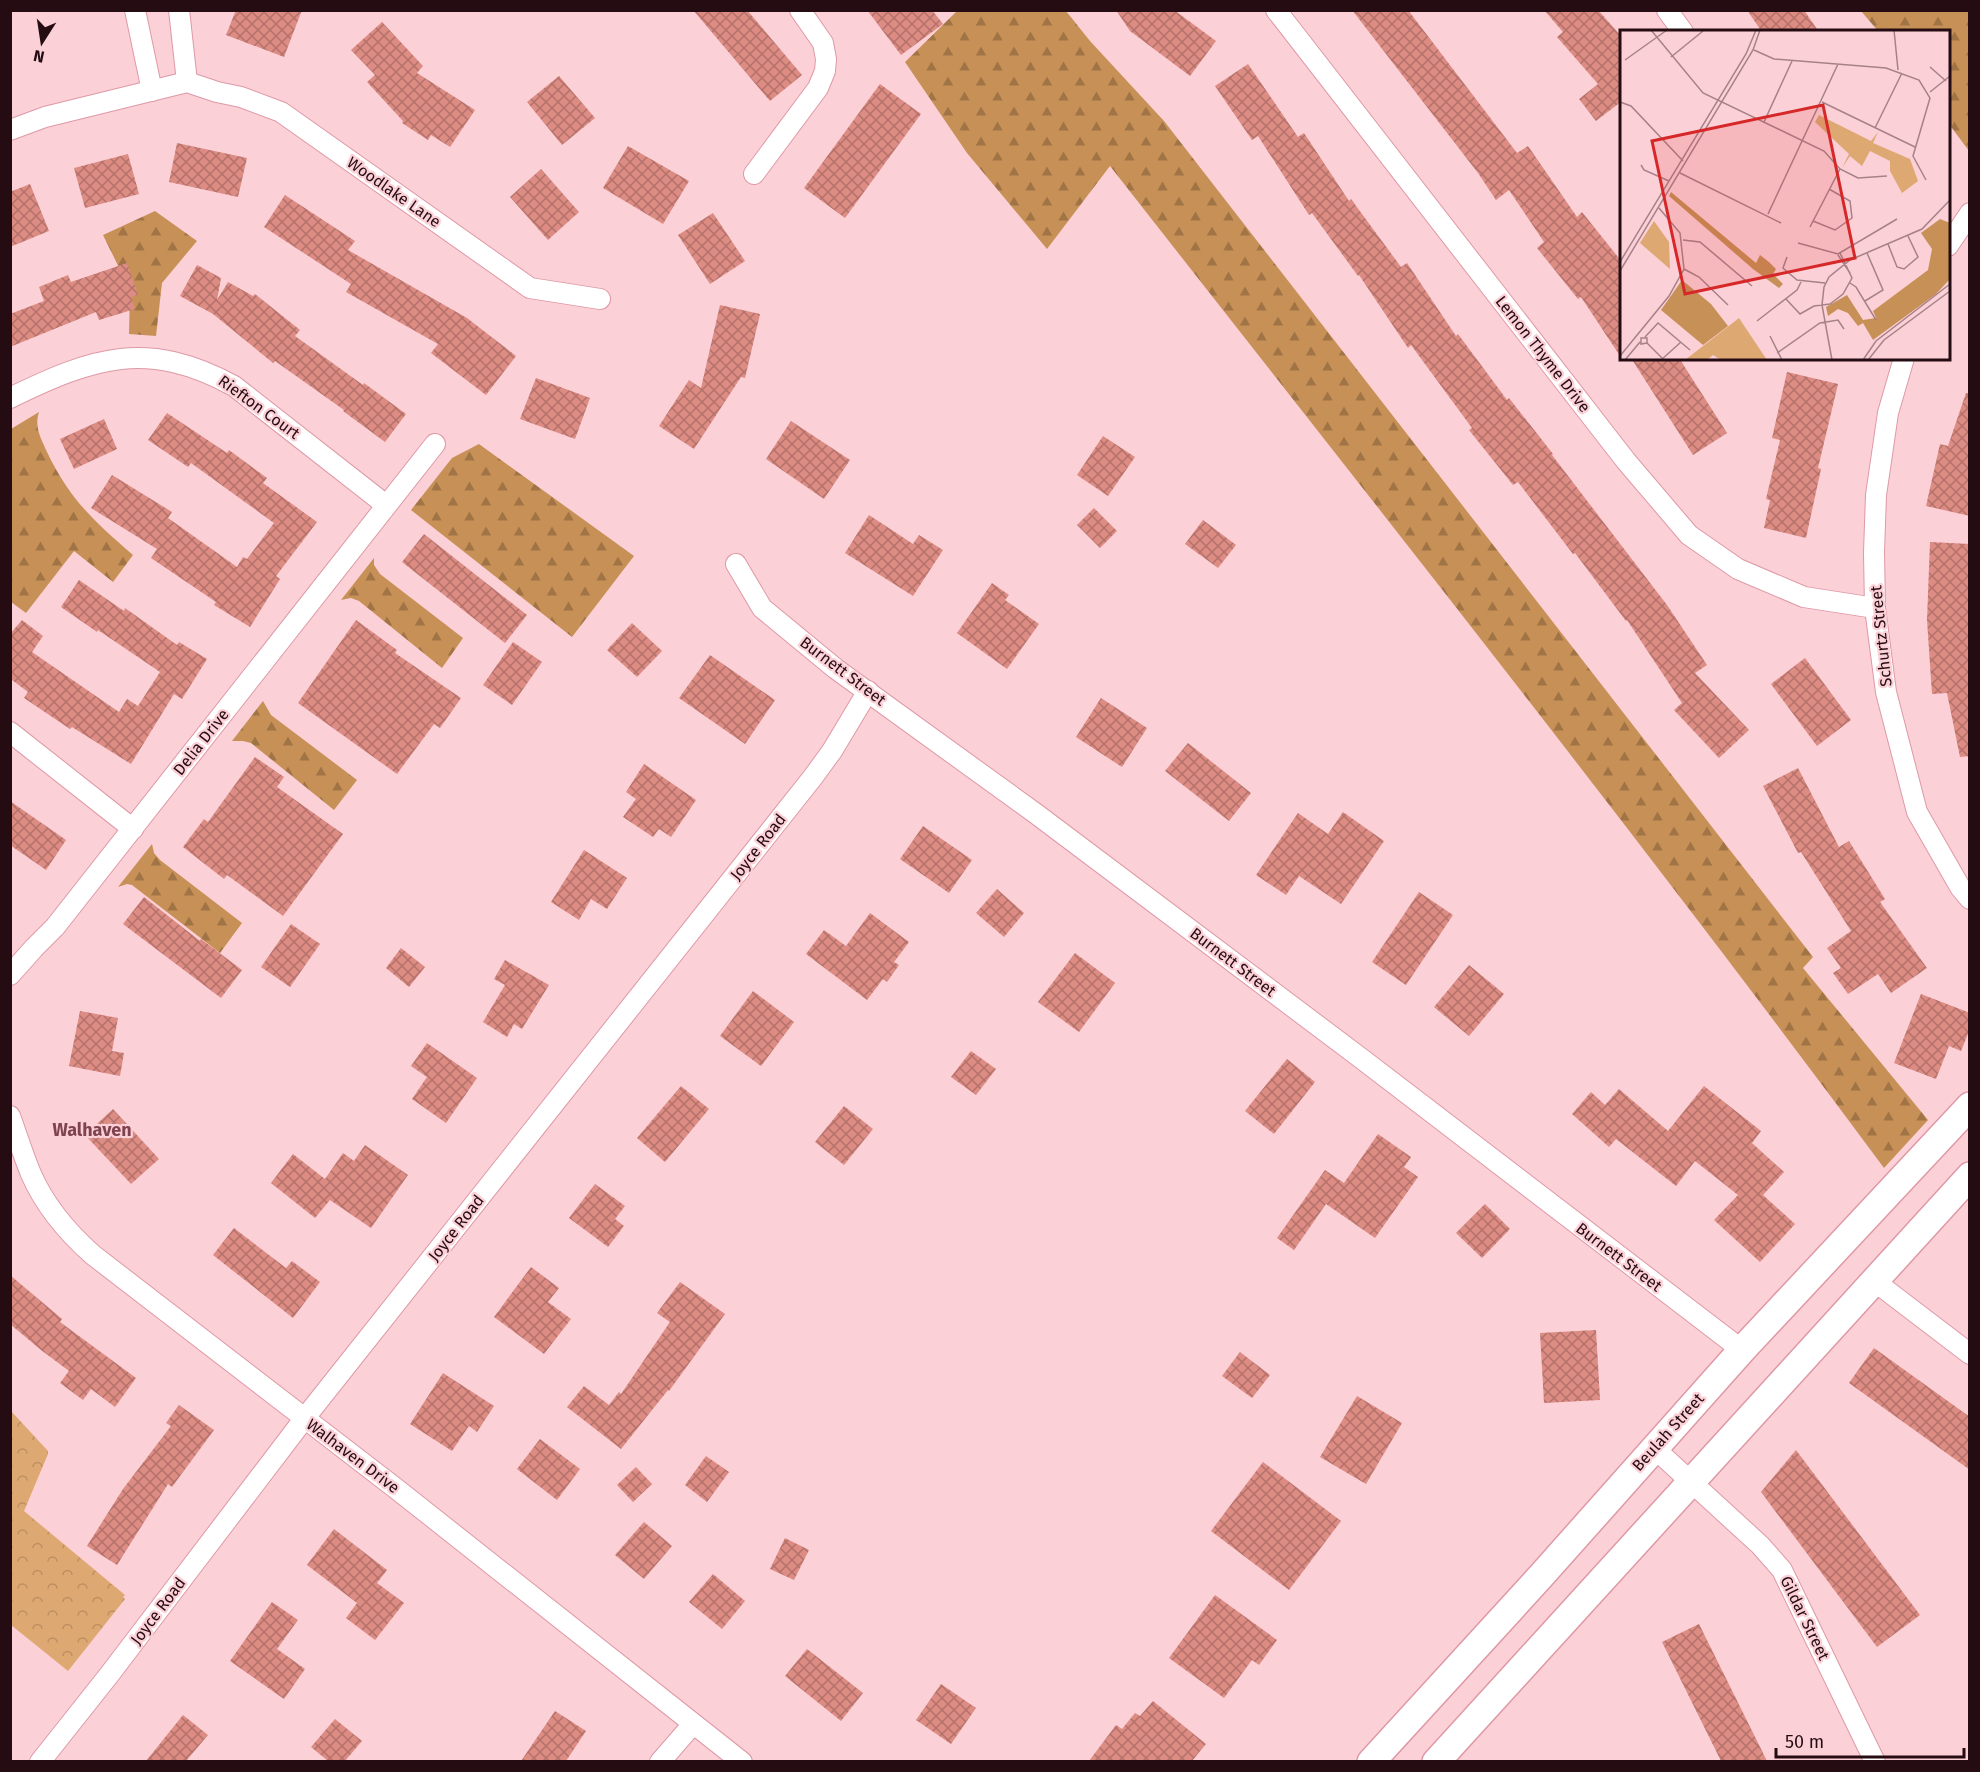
<svg xmlns="http://www.w3.org/2000/svg" width="1980" height="1772" font-family="'Fira Sans',sans-serif">
  <defs>
    <pattern id="forest-firs" width="22" height="20" patternUnits="userSpaceOnUse" patternTransform="scale(1.5)"><rect width="22" height="20" fill="#c79056"/><path d="M5 1l3.5 6h-7zM16 11l3.5 6h-7z" fill="#a17446"/></pattern>
    <pattern id="park-crowns" width="20" height="18" patternUnits="userSpaceOnUse" patternTransform="scale(1.5)"><rect width="20" height="18" fill="#dda871"/><path d="M2 6a3 3 0 1 1 6 0M12 15a3 3 0 1 1 6 0" fill="none" stroke="#be8f61"/></pattern>
    <pattern id="building-cross-hatch" width="8" height="8" patternUnits="userSpaceOnUse" patternTransform="scale(1.5)"><rect width="8" height="8" fill="#dd8c83"/><path d="M0 0l8 8M0 8l8-8" fill="none" stroke="#b3716a"/></pattern>
  </defs>
  <rect width="100%" height="100%" fill="#fcd0d7"/>
  <g fill="url(#forest-firs)">
    <path d="M957,11H1066L1090,41L1164,121L1813,957L1803,968L1928,1120L1884,1168C1633,829 1370,498 1110,166L1047,249L967,153L905,62Z"/>
    <polygon points="1861,11 1969,11 1969,151 1949,124 1948,32 1878,31"/>
    <polygon points="155,211 197,241 162,283 156,336 129,334 130,290 103,235"/>
    <path d="M39,412C34,427 41,438 47,452C70,500 94,521 133,555L113,582L74,551L26,613L11,602V429Z"/>
    <polygon points="479,444 634,556 572,637 411,510 452,458"/>
    <polygon points="374,558 374,565 380,574 463,638 442,668 359,601 351,598 341,600"/>
    <polygon points="263,701 271,715 357,780 334,810 251,743 243,741 232,741"/>
    <polygon points="152,844 154,853 160,860 242,923 220,953 132,885 127,884 118,887"/>
  </g>
  <polygon fill="url(#park-crowns)" points="11,1411 48,1451 48,1454 24,1511 125,1595 123,1597 125,1599 68,1671 11,1625"/>
  <g fill="url(#building-cross-hatch)">
    <polygon points="236,10 302,10 284,57 226,35"/>
    <polygon points="693,10 747,10 802,75 770,101"/>
    <polygon points="867,10 932,10 943,24 901,55"/>
    <polygon points="1116,10 1174,10 1216,41 1190,76 1130,31"/>
    <polygon points="1352,10 1408,10 1517,153 1528,146 1577,217 1582,212 1622,262 1622,359 1581,297 1578,299 1537,248 1544,242 1509,190 1496,200 1478,173"/>
    <polygon points="1544,10 1598,10 1622,37 1622,101 1596,121 1579,99 1598,84 1557,37 1563,32"/>
    <polygon points="1747,10 1804,10 1819,32 1762,32"/>
    <polygon points="382,22 423,66 417,73 475,110 450,147 431,135 428,140 402,123 403,121 367,82 375,75 351,50"/>
    <polygon points="1248,64 1298,137 1304,133 1349,201 1351,199 1401,267 1407,263 1456,336 1458,334 1507,400 1509,398 1553,454 1552,455 1667,605 1707,665 1695,673 1749,730 1719,758 1674,710 1682,703 1627,620 1626,621 1575,553 1573,554 1518,482 1513,485 1469,430 1472,428 1411,345 1408,348 1359,275 1358,276 1312,213 1309,215 1258,136 1252,140 1215,86"/>
    <polygon points="559,76 595,118 562,145 527,102"/>
    <polygon points="880,84 921,114 845,218 804,188"/>
    <polygon points="177,143 247,158 238,197 169,182"/>
    <polygon points="628,146 689,181 663,224 603,188"/>
    <polygon points="128,154 139,194 85,208 74,168"/>
    <polygon points="541,169 579,212 548,240 510,197"/>
    <polygon points="30,184 49,231 10,247 10,192"/>
    <polygon points="285,195 355,241 348,250 467,318 516,356 486,395 431,353 438,344 346,292 351,284 264,227"/>
    <polygon points="713,213 745,261 710,284 678,235"/>
    <polygon points="127,263 138,295 131,297 135,309 99,320 96,312 10,347 10,314 44,301 39,287 68,275 71,282"/>
    <polygon points="197,265 221,278 217,300 228,282 253,296 255,294 300,330 295,336 363,385 364,383 406,414 385,442 343,411 344,410 275,361 273,363 213,314 180,296"/>
    <polygon points="720,305 760,314 745,378 741,377 694,449 659,426 689,380 701,388"/>
    <polygon points="1631,358 1679,358 1727,433 1693,455"/>
    <polygon points="1787,372 1838,384 1818,468 1821,469 1806,538 1764,528 1770,500 1766,499 1780,440 1772,438"/>
    <polygon points="536,378 590,398 575,439 520,419"/>
    <polygon points="1966,393 1970,393 1970,516 1926,506 1940,444 1948,446"/>
    <polygon points="167,413 227,453 229,450 267,478 263,483 317,522 276,576 280,579 250,627 214,605 216,602 151,558 157,549 91,508 112,475 172,512 168,518 237,567 243,557 247,559 274,523 191,463 188,467 148,440"/>
    <polygon points="104,419 117,449 74,469 60,439"/>
    <polygon points="791,421 850,460 824,499 766,459"/>
    <polygon points="1103,436 1135,457 1108,496 1077,475"/>
    <polygon points="1094,508 1117,531 1100,548 1077,525"/>
    <polygon points="869,515 913,544 919,535 943,550 913,596 845,553"/>
    <polygon points="1203,520 1236,545 1218,568 1185,544"/>
    <polygon points="424,534 527,615 505,643 402,562"/>
    <polygon points="1930,542 1970,544 1970,756 1960,757 1947,693 1932,694 1927,620"/>
    <polygon points="79,580 124,611 125,608 177,645 179,642 207,659 182,699 174,694 131,764 72,727 70,729 24,698 28,692 12,680 10,683 10,634 22,620 43,636 32,652 119,712 127,699 138,706 160,672 98,630 97,632 61,607"/>
    <polygon points="992,583 1009,595 1005,600 1039,624 1007,669 957,633"/>
    <polygon points="356,620 397,650 395,653 461,698 440,728 434,724 397,774 298,703"/>
    <polygon points="632,623 662,651 637,677 607,650"/>
    <polygon points="513,642 542,662 512,705 483,685"/>
    <polygon points="710,655 775,700 745,744 679,698"/>
    <polygon points="1805,658 1851,720 1817,746 1771,684"/>
    <polygon points="1101,698 1147,728 1122,767 1076,737"/>
    <polygon points="1188,743 1251,793 1229,821 1165,771"/>
    <polygon points="255,757 284,777 277,787 343,834 283,916 227,875 224,879 183,847 204,819 208,822"/>
    <polygon points="644,764 696,800 671,837 659,829 653,837 623,817 636,799 626,792"/>
    <polygon points="1798,768 1839,847 1849,841 1885,899 1880,902 1927,968 1891,993 1878,974 1848,994 1833,973 1841,968 1827,948 1851,931 1801,852 1798,853 1763,786"/>
    <polygon points="10,801 66,840 46,870 10,845"/>
    <polygon points="1343,812 1384,841 1341,904 1299,876 1286,895 1256,875 1298,813 1328,834"/>
    <polygon points="923,826 972,860 949,893 900,859"/>
    <polygon points="584,850 627,878 607,909 591,899 579,920 551,902"/>
    <polygon points="997,889 1024,913 1004,937 976,913"/>
    <polygon points="1419,892 1453,915 1406,985 1372,962"/>
    <polygon points="144,897 200,941 201,939 242,970 221,998 123,924"/>
    <polygon points="870,913 909,942 894,962 899,965 887,982 883,979 867,1000 806,954 824,930 846,946"/>
    <polygon points="291,924 320,944 290,987 261,967"/>
    <polygon points="401,948 425,967 409,987 386,968"/>
    <polygon points="1075,953 1115,983 1079,1032 1038,1002"/>
    <polygon points="505,960 549,985 522,1029 514,1024 507,1037 483,1022 505,985 494,979"/>
    <polygon points="1469,965 1504,994 1469,1036 1434,1007"/>
    <polygon points="753,991 794,1022 761,1066 720,1036"/>
    <polygon points="1921,994 1970,1013 1970,1029 1961,1051 1949,1046 1936,1079 1894,1063"/>
    <polygon points="80,1011 118,1018 112,1051 124,1053 120,1076 69,1066"/>
    <polygon points="427,1043 477,1078 446,1123 412,1099 427,1077 411,1066"/>
    <polygon points="971,1051 996,1069 976,1095 951,1077"/>
    <polygon points="1287,1059 1315,1082 1274,1134 1245,1111"/>
    <polygon points="681,1086 709,1109 665,1162 637,1138"/>
    <polygon points="1704,1086 1761,1131 1752,1143 1784,1172 1763,1195 1795,1224 1760,1262 1714,1220 1738,1195 1695,1161 1676,1186 1616,1139 1609,1147 1572,1114 1591,1092 1605,1105 1619,1089 1668,1131"/>
    <polygon points="844,1106 873,1129 844,1165 815,1142"/>
    <polygon points="113,1109 159,1159 131,1184 85,1135"/>
    <polygon points="1378,1134 1411,1157 1404,1167 1418,1177 1375,1238 1326,1204 1294,1250 1277,1238 1325,1170 1344,1183"/>
    <polygon points="365,1145 408,1175 371,1228 330,1200 315,1218 271,1183 293,1154 325,1179 343,1153 354,1161"/>
    <polygon points="595,1184 625,1206 615,1219 624,1226 608,1247 569,1218"/>
    <polygon points="1485,1204 1510,1229 1482,1258 1456,1233"/>
    <polygon points="234,1228 286,1268 292,1261 320,1282 293,1318 213,1255"/>
    <polygon points="531,1267 559,1288 548,1302 571,1319 544,1354 494,1317"/>
    <polygon points="10,1275 62,1319 60,1322 136,1378 115,1407 91,1389 83,1400 60,1383 69,1371 41,1350 10,1324"/>
    <polygon points="680,1282 725,1314 669,1391 668,1390 621,1449 567,1407 584,1386 609,1405 619,1392 621,1394 670,1322 657,1313"/>
    <polygon points="1596,1330 1600,1400 1544,1403 1540,1333"/>
    <polygon points="1874,1348 1970,1417 1970,1470 1849,1383"/>
    <polygon points="1240,1352 1270,1375 1252,1398 1222,1376"/>
    <polygon points="443,1373 494,1406 477,1432 469,1426 452,1451 410,1424"/>
    <polygon points="1357,1396 1402,1423 1366,1484 1320,1457"/>
    <polygon points="179,1405 214,1430 172,1487 168,1484 117,1565 87,1546 123,1489 171,1426 166,1423"/>
    <polygon points="540,1439 580,1469 557,1500 517,1469"/>
    <polygon points="1796,1450 1920,1615 1877,1647 1761,1492"/>
    <polygon points="706,1456 729,1472 707,1502 685,1485"/>
    <polygon points="1263,1462 1341,1521 1289,1590 1211,1531"/>
    <polygon points="636,1467 652,1484 633,1502 617,1485"/>
    <polygon points="644,1522 672,1546 644,1579 615,1555"/>
    <polygon points="334,1529 387,1570 377,1583 404,1603 375,1640 346,1618 357,1603 307,1565"/>
    <polygon points="785,1538 809,1550 794,1580 770,1569"/>
    <polygon points="713,1574 745,1601 722,1629 689,1602"/>
    <polygon points="1215,1595 1277,1640 1259,1665 1252,1660 1224,1698 1169,1658"/>
    <polygon points="272,1602 298,1620 277,1649 305,1669 284,1699 230,1661"/>
    <polygon points="1699,1624 1767,1761 1721,1761 1662,1642"/>
    <polygon points="807,1649 863,1693 841,1721 785,1676"/>
    <polygon points="941,1684 976,1708 951,1744 916,1720"/>
    <polygon points="1153,1701 1206,1744 1192,1761 1089,1761 1116,1725 1122,1729 1135,1713 1140,1716"/>
    <polygon points="555,1711 586,1731 566,1761 521,1761"/>
    <polygon points="183,1715 208,1735 186,1761 146,1761"/>
    <polygon points="335,1719 362,1741 345,1761 328,1761 311,1747"/>
  </g>
  <g fill="none" stroke-linecap="round" stroke-linejoin="round">
    <g stroke="#de99a6" stroke-width="22">
      <g id="street">
        <polyline points="135,10 152,91"/>
        <polyline points="179,10 187,82"/>
        <polyline points="1276,10 1626,461 1689,535 1738,569 1804,597 1875,608"/>
        <polyline points="1667,10 1683,32"/>
        <polyline points="10,130 45,117 187,82 217,92 241,97 281,112 530,288 600,299"/>
        <polyline points="754,174 818,88 825,71 826,59 823,43 800,10"/>
        <polyline points="1948,246 1970,213"/>
        <polyline points="1904,358 1888,413 1876,495 1874,553 1875,608 1886,692 1917,812 1960,887 1970,899"/>
        <path d="M10,398C94,357 147,339 234,386L386,505"/>
        <polyline points="736,564 762,608 836,669 1035,813 1362,1059 1742,1350"/>
        <polyline points="10,732 133,829"/>
        <polyline points="10,975 34,948 55,927 435,444"/>
        <path d="M10,1116C17,1135 23,1155 31,1174C45,1206 67,1232 93,1255L394,1487L742,1762"/>
        <polyline points="1873,1280 1970,1354"/>
        <polyline points="1653,1447 1760,1545 1782,1570 1875,1762"/>
        <polyline points="40,1762 109,1675 304,1419 813,777 832,751 868,691"/>
        <polyline points="660,1762 693,1724"/>
      </g>
    </g>
    <g stroke="#de99a6" stroke-width="30">
      <g id="secondary">
        <polyline points="1371,1762 1541,1576 1742,1350 1970,1106"/>
        <polyline points="1436,1762 1970,1176"/>
      </g>
    </g>
    <use href="#street" stroke="#fff" stroke-width="20"/>
    <use href="#secondary" stroke="#fff" stroke-width="27"/>
  </g>
  <g text-anchor="middle" dominant-baseline="central" stroke-width="4.5" stroke-linejoin="round" paint-order="stroke">
    <g font-size="16" fill="#240c12" stroke="#fcd0d7">
      <text transform="translate(394 192) rotate(35)">Woodlake Lane</text>
      <text transform="translate(1543 354) rotate(52)">Lemon Thyme Drive</text>
      <text transform="translate(259 407) rotate(36)">Riefton Court</text>
      <text transform="translate(1881 636) rotate(-96)">Schurtz Street</text>
      <text transform="translate(843 671) rotate(37)">Burnett Street</text>
      <text transform="translate(201 742) rotate(-52)">Delia Drive</text>
      <text transform="translate(758 847) rotate(-52)">Joyce Road</text>
      <text transform="translate(1233 962) rotate(37)">Burnett Street</text>
      <text transform="translate(456 1228) rotate(-52)">Joyce Road</text>
      <text transform="translate(1619 1257) rotate(37)">Burnett Street</text>
      <text transform="translate(1668 1432) rotate(-48)">Beulah Street</text>
      <text transform="translate(353 1456) rotate(37)">Walhaven Drive</text>
      <text transform="translate(158 1611) rotate(-53)">Joyce Road</text>
      <text transform="translate(1805 1618) rotate(64)">Gildar Street</text>
    </g>
    <g font-size="18" font-weight="bold" fill="#7f4250" stroke="#fcd0d7">
      <text x="92" y="1130">Walhaven</text>
    </g>
  </g>
  <g transform="translate(1620 30)">
    <rect width="330" height="330" fill="#fcd0d7"/>
    <path d="M34,191L49,212L50,239L20,213Z" fill="#dda871"/>
    <path d="M51,162L136,233L140,225L149,232L156,239L153,244L163,254L159,258L133,239L49,166ZM320,189L330,193V249L316,264L253,310L243,293L238,296L228,283L218,279L208,286L206,277L227,265L243,290L256,288L253,281L308,240L312,219L301,203ZM62,250L91,274L108,296L83,315L41,280Z" fill="#c79056"/>
    <path d="M199,85L251,111L258,102L253,113L290,129L298,151L282,163L270,141V131L250,121L242,136L230,126L222,138L229,124L195,92ZM119,288L147,330H101L93,325L87,330H65Z" fill="#dda871"/>
    <path fill="none" stroke="#a68288" stroke-width="1.5" d="M31,0L83,63L204,121L220,139L238,148L267,146M274,0L278,40M134,20L154,29L266,38L299,50L310,68L293,126L306,150M51,27L83,1M5,30L47,0M310,37L326,51M310,62L330,46M0,72L11,76L63,131M202,72L295,117M144,92L172,31M255,98L282,43M21,135L24,140L49,151M60,143L161,193M148,184L218,34M193,191L215,200L232,188L230,171L209,159M190,197L220,139M63,210L80,212L132,256M178,213L218,224L277,189M268,214L277,237L284,239L298,227L288,206M218,225L230,243M167,227L163,238L177,250L205,253M0,232L126,24L136,0M64,239L79,247L108,275M0,241L133,20L140,0M230,253L236,257L256,290M166,269L180,284L194,276L210,274L223,264L232,248L220,223M245,271L263,260L247,223M137,291L177,260L181,252M150,306L162,330M25,307L38,293L70,320M27,313L21,314V308H27V313L43,329M157,323L200,293L218,290L224,299M0,326L49,266L64,239L60,203L39,178M5,330L20,312M41,330L61,312M212,330L202,275L204,257L209,247L230,230L302,199L330,170M243,330L256,311L330,254M248,330L264,310L330,261"/>
    <path fill="#d62828" fill-opacity="0.15" stroke="#d62828" stroke-width="3" d="M203,75L235,228L65,264L32,111Z"/>
    <rect width="330" height="330" fill="none" stroke="#240c12" stroke-width="3"/>
  </g>
  <rect width="1980" height="1772" fill="none" stroke="#240c12" stroke-width="24"/>
  <g transform="translate(42 42) rotate(192)" stroke="#fcd0d7" stroke-width="4.5" paint-order="stroke">
  <path d="M0-4.5L10 22L0 15L-10 22Z" fill="#240c12"/>
  <text y="-9" font-size="16" font-weight="bold" text-anchor="middle" fill="#240c12">N</text>
  </g>
  <path d="M1776 1748v9h188v-9" fill="none" stroke="#240c12" stroke-width="3"/>
  <text x="1785" y="1748" font-size="18" fill="#240c12" stroke="#fcd0d7" stroke-width="4.5" paint-order="stroke">50 m</text>
</svg>
